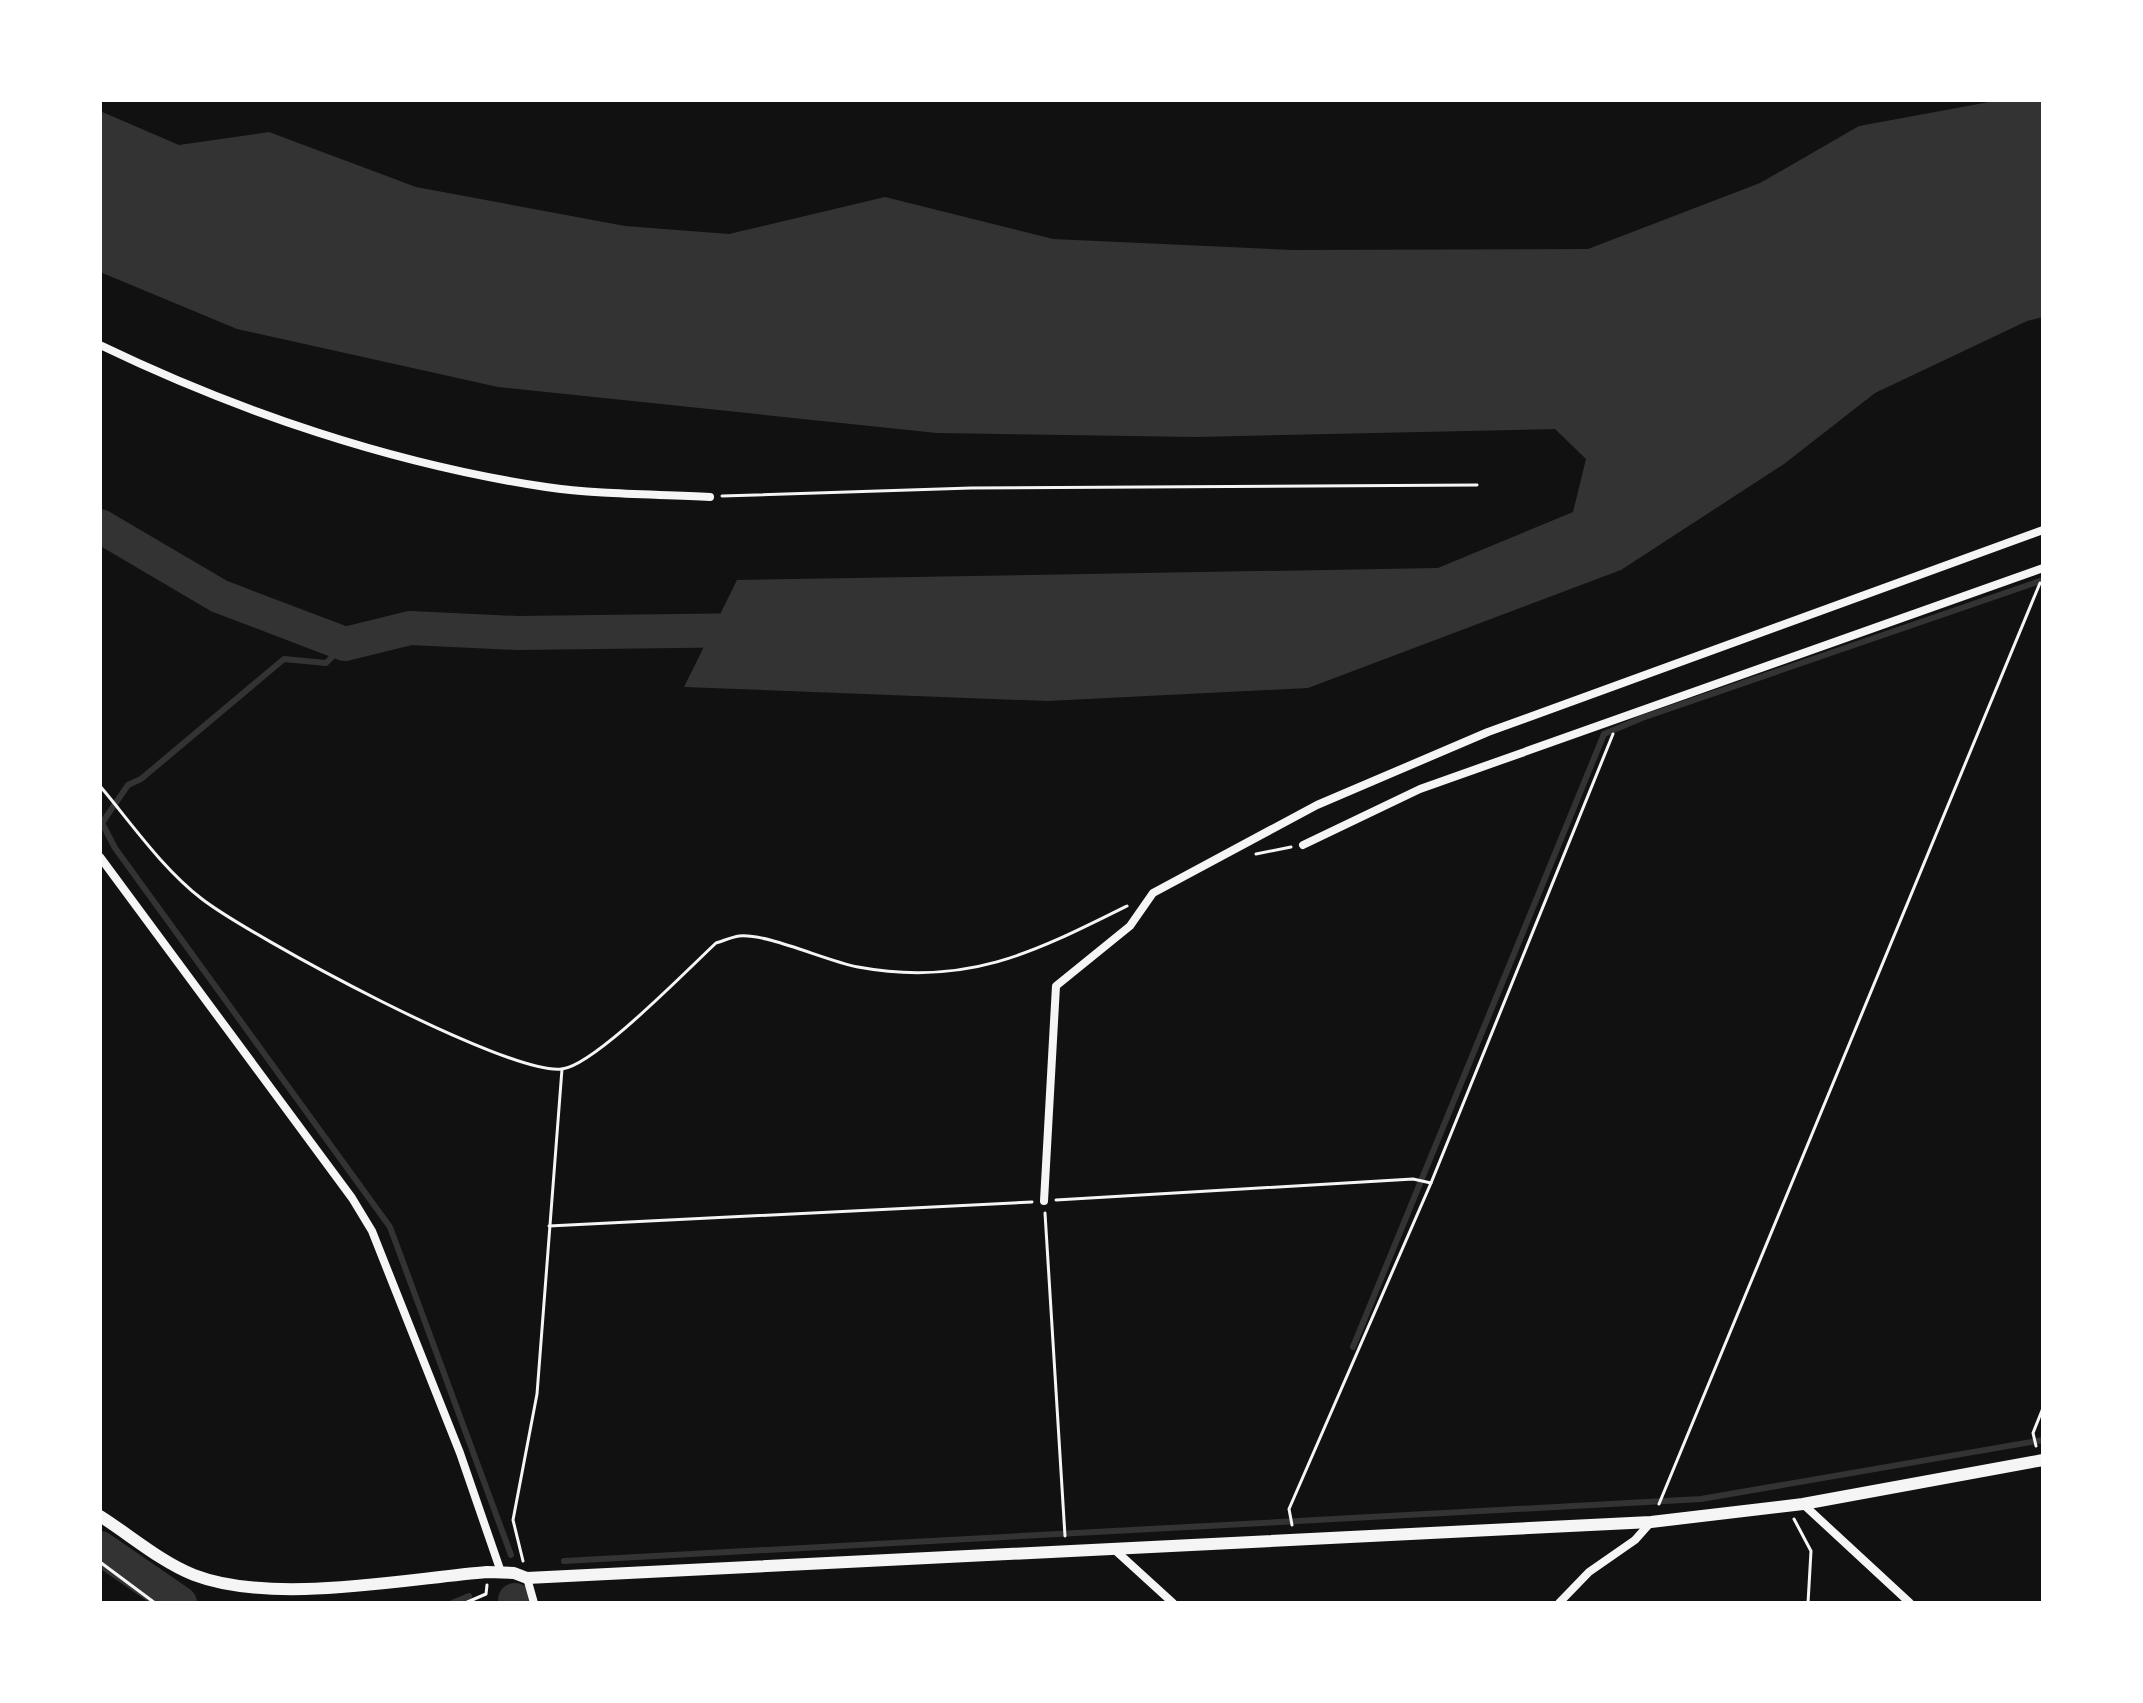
<svg xmlns="http://www.w3.org/2000/svg" width="2143" height="1703" font-family="Roboto,sans-serif">
  <rect width="100%" height="100%" fill="#111"/>
  <polygon fill="#333" points="2000,100 2043,100 2043,317 2027,321 1875,393 1784,464 1621,570 1308,688 1047,701 684,687 737,580 1438,568 1573,512 1586,459 1555,429 1196,437 937,433 498,387 237,329 100,272 100,111 179,145 269,132 416,187 625,226 729,234 885,197 1053,239 1292,250 1588,249 1760,183 1859,126"/>
  <g fill="none" stroke-linecap="round" stroke-linejoin="round">
    <g stroke="#333" stroke-width="6">
      <polyline points="345,644 326,663 284,659 141,779 128,785 102,823 115,848 390,1227 511,1555"/>
      <polyline points="1353,1347 1604,734 1642,718 2043,580"/>
      <polyline points="564,1561 1701,1499 2043,1440"/>
      <polyline points="452,1603 469,1596"/>
    </g>
    <g stroke="#333" stroke-width="34">
      <polyline points="100,526 219,596 345,644 410,628 517,633 758,630"/>
      <polyline points="100,1548 180,1603"/>
      <polyline points="515,1600 517,1603"/>
    </g>
    <g stroke="#f5f5f5" stroke-width="3">
      <polyline points="722,496 971,488 1477,485"/>
      <path d="M100,786C132,824 162,868 202,899C250,936 508,1076 562,1069C595,1065 688,969 716,943C723,941 732,937 739,936C767,933 826,961 858,967C966,987 1033,953 1127,906"/>
      <polyline points="1256,854 1291,847"/>
      <polyline points="1056,1200 1413,1179 1431,1183"/>
      <polyline points="1045,1213 1065,1536"/>
      <polyline points="549,1226 1032,1202"/>
      <polyline points="2036,1446 2033,1433 2043,1408"/>
      <polyline points="1659,1504 2040,583"/>
      <polyline points="1794,1519 1811,1551 1808,1603"/>
      <polyline points="1292,1525 1289,1509 1431,1183 1613,734"/>
      <polyline points="523,1561 513,1520 537,1394 562,1069"/>
      <polyline points="100,1562 155,1603"/>
      <polyline points="465,1603 486,1594 487,1585"/>
    </g>
    <g stroke="#f5f5f5" stroke-width="8">
      <path d="M100,345C239,412 393,464 546,487C600,495 656,494 710,497"/>
      <polyline points="1303,845 1420,789 2043,568"/>
      <polyline points="100,857 352,1198 372,1231 460,1453 501,1572"/>
      <polyline points="1044,1201 1056,986 1130,926 1153,893 1317,805 1488,732 2043,530"/>
      <polyline points="1803,1504 1910,1603"/>
      <polyline points="1116,1551 1173,1603"/>
      <polyline points="527,1578 534,1603"/>
      <polyline points="1559,1603 1589,1572 1635,1540 1651,1522"/>
    </g>
    <path stroke="#f5f5f5" stroke-width="12" d="M100,1516C130,1535 161,1562 194,1575C272,1605 403,1579 487,1572L514,1573L527,1578L1651,1522L1803,1504L2043,1460"/>
  </g>
  <rect width="2143" height="1703" fill="none" stroke="#ffffff" stroke-width="204"/>
</svg>
